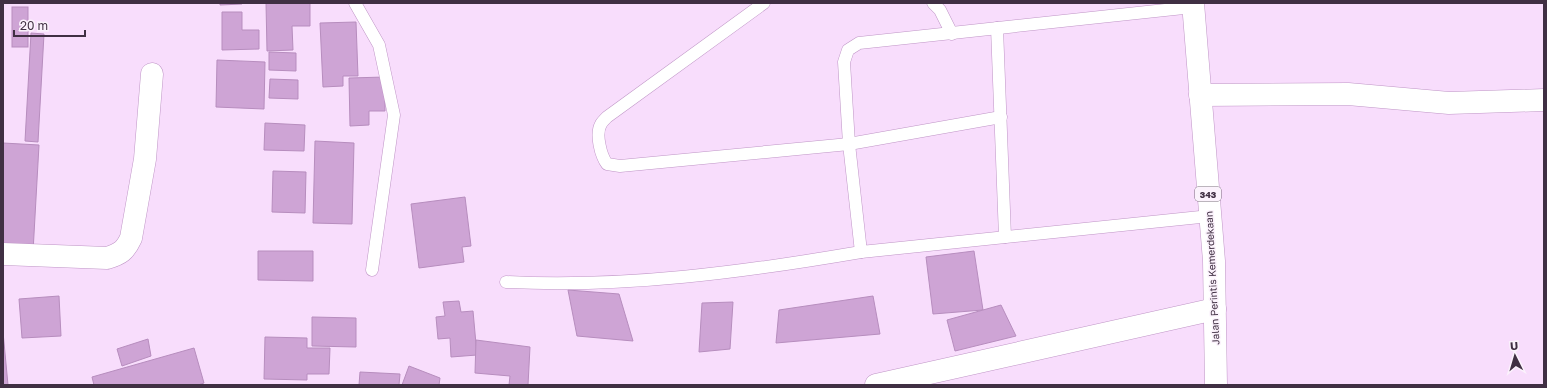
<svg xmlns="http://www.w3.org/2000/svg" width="1547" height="388" font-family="'Golos Text',sans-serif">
  <rect width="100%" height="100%" fill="#f8ddfc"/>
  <g fill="#cea4d5" stroke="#b78dbe">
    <polygon points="220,3 242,3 242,4 220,5"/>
    <polygon points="266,3 310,3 310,26 292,26 293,50 267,51"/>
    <rect x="12" y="7" width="16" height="40"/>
    <polygon points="222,12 242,12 242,30 259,30 259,49 222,50"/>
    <polygon points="356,22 358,76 343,76 343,86 323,87 320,23"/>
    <polygon points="31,33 44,34 38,142 25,141"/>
    <polygon points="269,52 296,53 296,71 269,70"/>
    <polygon points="217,60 265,62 264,109 216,107"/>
    <polygon points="385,77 385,111 369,111 369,125 350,126 349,78"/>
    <polygon points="270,79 298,80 298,99 269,98"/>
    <polygon points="265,123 305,125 304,151 264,150"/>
    <polygon points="315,141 354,143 352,224 313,223"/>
    <polygon points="3,143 39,145 33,252 3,250"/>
    <polygon points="273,171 306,172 305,213 272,212"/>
    <polygon points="465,197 471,246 462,247 464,262 419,268 411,204"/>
    <polygon points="258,251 313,251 313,281 258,280"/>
    <polygon points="974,251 983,310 933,314 926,257"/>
    <polygon points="568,290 619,294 633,341 577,336"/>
    <polygon points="59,296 61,336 22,338 19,299"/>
    <polygon points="873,296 880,334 776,343 779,310"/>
    <polygon points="459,301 461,312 473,311 477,355 451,357 450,338 438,339 436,317 445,316 443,302"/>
    <polygon points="733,302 730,349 699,352 702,303"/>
    <polygon points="1001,305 1016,336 955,351 947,320"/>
    <polygon points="312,317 356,318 356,347 312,346"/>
    <polygon points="3,332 8,385 3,385"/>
    <polygon points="265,337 307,338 307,348 330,348 329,374 307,374 307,380 264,379"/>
    <polygon points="148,339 151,356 122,366 117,349"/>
    <polygon points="476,340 530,347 528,385 509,385 510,376 475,373"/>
    <polygon points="194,348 204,383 198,385 94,385 92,377"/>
    <polygon points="409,366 440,378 439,385 402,385"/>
    <polygon points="360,372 400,374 399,385 359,385"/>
  </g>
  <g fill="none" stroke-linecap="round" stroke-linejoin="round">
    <g stroke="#bf95c6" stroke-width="13">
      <g id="service">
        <polyline points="355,3 379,45 394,115 372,270"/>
        <path d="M764,3L607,117C605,119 602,122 601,124C595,134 601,156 607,164L620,166L849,144L1001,117"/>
        <polyline points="933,3 940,10 952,34"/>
        <polyline points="1193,7 859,43 848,50 844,62 849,144 861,252 1210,216"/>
        <polyline points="997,28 1005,237"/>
        <path d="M506,282C625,288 744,272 861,252"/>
      </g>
    </g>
    <g stroke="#bf95c6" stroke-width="23">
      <g id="minor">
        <polyline points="1200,95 1348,94 1449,103 1544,100"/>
        <path d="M3,254L107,258C120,254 125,251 131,238L145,159L152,74"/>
        <polyline points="876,385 1215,309"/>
      </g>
    </g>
    <g stroke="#bf95c6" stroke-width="23">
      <polyline id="primary" points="1193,3 1214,261 1216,385"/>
    </g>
    <use href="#service" stroke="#fff" stroke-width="12"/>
    <use href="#minor" stroke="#fff" stroke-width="22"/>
    <use href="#primary" stroke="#fff" stroke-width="22"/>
  </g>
  <g text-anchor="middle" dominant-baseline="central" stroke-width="3" stroke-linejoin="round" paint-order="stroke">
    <rect fill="#fbf2fc" stroke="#786a7a" stroke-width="1" x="1195" y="187" width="26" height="14" rx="3"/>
    <g font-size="9" font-weight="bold" fill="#402f43">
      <text x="1208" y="194">343</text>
    </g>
    <g font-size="10" fill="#402f43" stroke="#fbf2fc">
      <text transform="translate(1212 278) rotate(-93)">Jalan Perintis Kemerdekaan</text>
    </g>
  </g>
  <rect width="1547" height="388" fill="none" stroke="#402f43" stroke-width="8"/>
  <g transform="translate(1515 356) rotate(355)" stroke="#fbf2fc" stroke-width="3" paint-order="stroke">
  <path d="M0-3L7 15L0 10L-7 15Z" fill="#402f43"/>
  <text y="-6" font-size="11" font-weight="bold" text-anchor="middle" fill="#402f43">U</text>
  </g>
  <path d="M14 30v6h71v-6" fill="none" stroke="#402f43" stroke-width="2"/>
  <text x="20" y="30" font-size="12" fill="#402f43" stroke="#fbf2fc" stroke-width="3" paint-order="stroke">20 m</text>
</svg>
